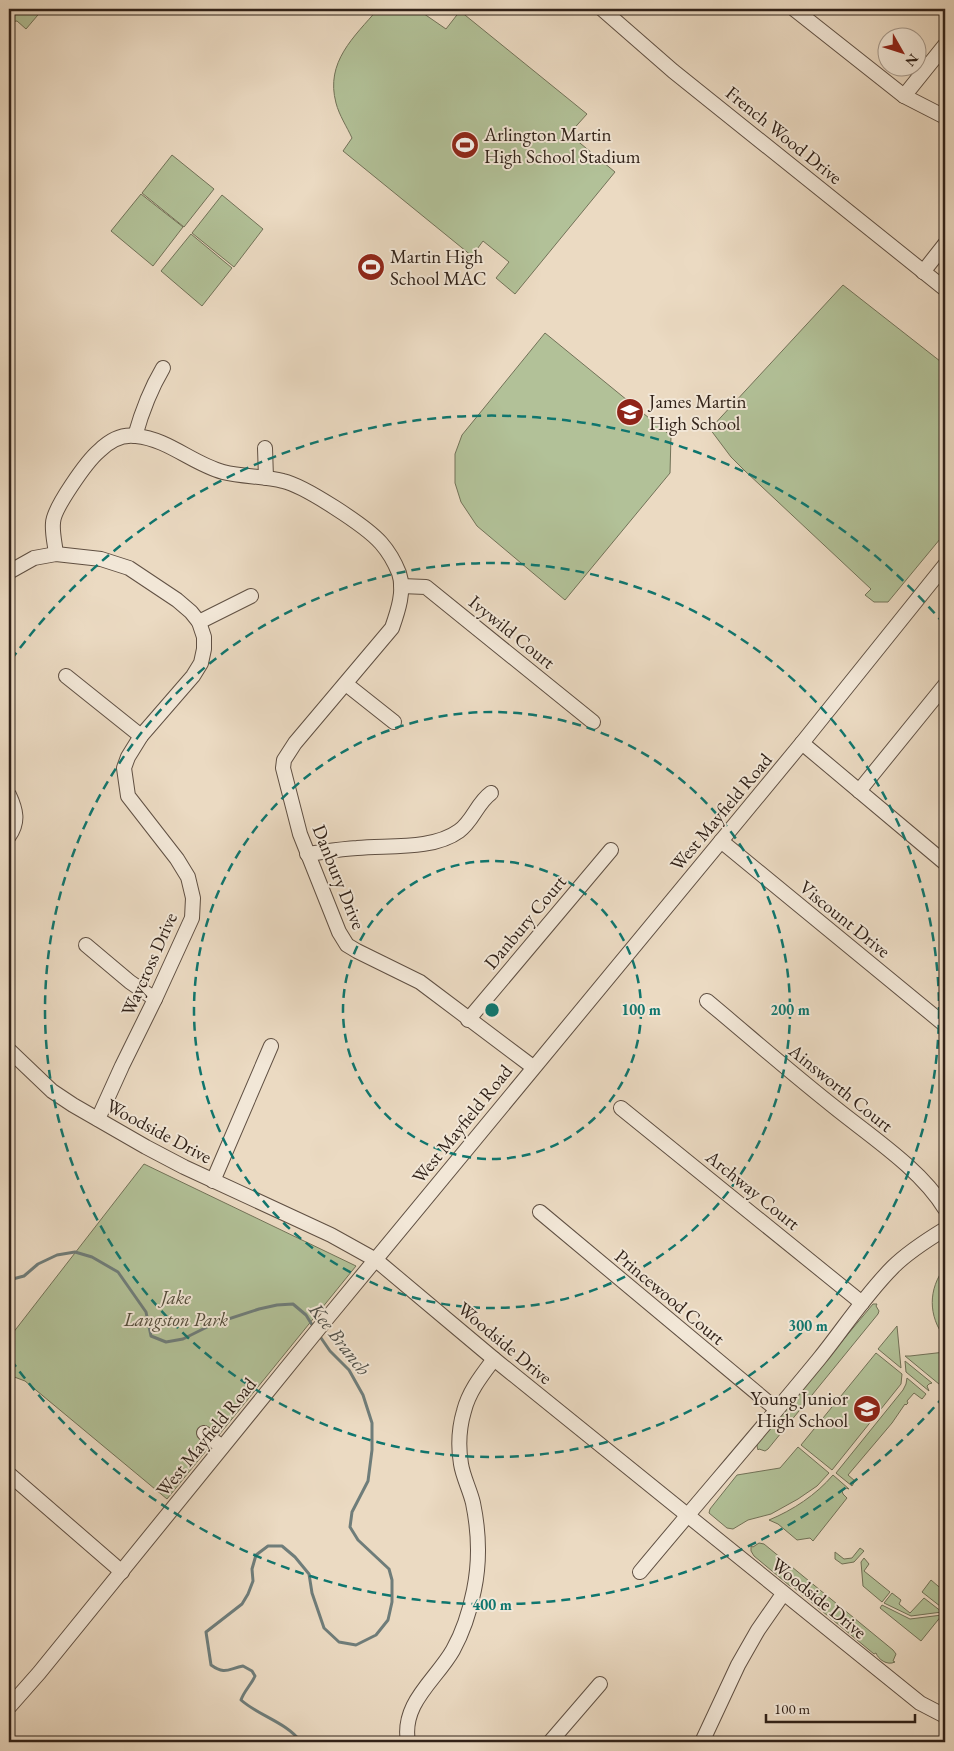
<svg xmlns="http://www.w3.org/2000/svg" width="954" height="1751" font-family="'EB Garamond',serif">
  <rect width="100%" height="100%" fill="#ebdac2"/>
  <filter id="stains"><feTurbulence type="fractalNoise" baseFrequency=".004" numOctaves="4"/><feColorMatrix values="0 0 0 0 .2 0 0 0 0 .09 0 0 0 0 .02 0 0 0 .5 -.17"/></filter>
  <radialGradient id="worn" r=".72"><stop offset=".6" stop-color="#630" stop-opacity="0"/><stop offset="1" stop-color="#630" stop-opacity=".3"/></radialGradient>
  <g fill="#b2c198" stroke="#727258">
    <polygon points="9,9 18,9 22,12 24,10 27,13 31,9 43,9 26,29 17,21 9,22"/>
    <path d="M378,9H417L446,29L460,11L587,114L569,134L615,172L515,294L496,278L509,262L483,241L472,256L343,151L352,138C347,127 339,115 336,103C325,62 354,37 378,9Z"/>
    <polygon points="172,155 214,189 184,227 142,193"/>
    <polygon points="141,194 183,227 153,266 111,231"/>
    <polygon points="222,195 263,229 234,267 192,233"/>
    <polygon points="191,234 232,268 202,306 161,271"/>
    <polygon points="843,285 945,365 945,533 888,602 874,602 865,595 871,589 745,471 731,457 710,429"/>
    <polygon points="545,333 671,436 670,473 565,600 477,526 461,502 455,483 455,454 462,435"/>
    <polygon points="144,1164 356,1266 167,1499 25,1381 9,1375 9,1338"/>
    <path d="M945,1267V1280L940,1299L941,1316L945,1325V1338C928,1316 928,1289 945,1267Z"/>
    <polygon points="873,1304 877,1304 876,1306 879,1311 878,1314 768,1449 765,1451 759,1449 758,1450 757,1446 758,1442"/>
    <polygon points="897,1326 901,1368 878,1349"/>
    <polygon points="945,1352 945,1389 905,1356 910,1356"/>
    <polygon points="876,1353 902,1374 901,1384 832,1470 801,1445"/>
    <polygon points="905,1361 932,1383 929,1384 927,1386 929,1391 906,1372"/>
    <polygon points="907,1378 926,1394 922,1399 914,1393 907,1401 908,1403 906,1405 905,1404 892,1423 848,1475 855,1481 852,1486 836,1473 903,1390 906,1384"/>
    <polygon points="798,1447 829,1473 817,1486 798,1499 771,1514 748,1520 733,1529 727,1528 709,1513 710,1509 737,1475 780,1468"/>
    <path d="M833,1475L849,1489L846,1488L842,1491L843,1494L847,1498L813,1541L810,1538L797,1540L778,1524L769,1520C793,1510 816,1495 833,1475Z"/>
    <path d="M759,1543L764,1544L893,1650L896,1654L893,1661L895,1662C887,1666 878,1659 876,1653L874,1654L793,1587V1586H790L754,1556L751,1551V1546L753,1547Z"/>
    <polygon points="860,1548 864,1551 854,1562 842,1564 835,1559 835,1552 844,1559 852,1558"/>
    <polygon points="864,1558 869,1564 864,1571 890,1592 882,1602 863,1586 861,1562"/>
    <polygon points="931,1580 945,1592 945,1610 922,1592"/>
    <polygon points="892,1593 901,1600 899,1604 910,1613 924,1598 942,1612 911,1616 884,1603"/>
    <polygon points="882,1605 910,1619 942,1615 921,1641 880,1608"/>
  </g>
  <g fill="none" stroke-linecap="round" stroke-linejoin="round">
    <g stroke="#6f7d7a" stroke-width="3">
      <polyline points="9,1280 24,1276 38,1264 57,1255 75,1252 92,1257 118,1272 146,1312 151,1336 166,1342 183,1339 213,1324 259,1309 277,1305 293,1304 306,1315 314,1328"/>
      <path d="M301,1742C286,1722 259,1716 241,1700C244,1691 251,1685 255,1676L252,1671L243,1666C228,1669 225,1675 211,1665L206,1632L242,1604L248,1594L253,1581L252,1569L256,1555L268,1546H282L295,1557L309,1574L312,1593L324,1628L339,1642L356,1645L376,1635L388,1620L392,1602V1580L389,1569L358,1540L350,1527L352,1512L368,1481L372,1450V1423L363,1395L349,1370L330,1351L319,1335"/>
    </g>
    <g stroke="#605043" stroke-width="16">
      <g id="minor">
        <polyline points="602,9 673,71 945,289"/>
        <polyline points="794,9 904,96 945,117"/>
        <polyline points="904,96 945,45"/>
        <polyline points="923,272 945,244"/>
        <path d="M135,436C142,411 150,390 163,368"/>
        <polyline points="265,448 266,478"/>
        <path d="M56,554C55,544 52,533 53,523C53,509 87,461 99,451C109,441 122,434 136,436C168,439 193,464 223,472C243,477 264,476 283,481C305,486 366,526 381,543C388,551 395,563 399,573C405,590 398,611 392,628L295,743L284,760L283,768L300,834L339,932L347,945L357,951L420,982L533,1067"/>
        <polyline points="9,572 34,558 56,554 101,559 129,568 177,600 191,612 199,622 204,637 204,649 201,663 193,676 141,736 128,757 124,768 128,796 177,859 188,877 193,898 192,918 155,999 122,1066 98,1119"/>
        <polyline points="401,586 426,587 593,722"/>
        <polyline points="199,622 251,596"/>
        <polyline points="66,676 141,736"/>
        <polyline points="346,684 394,722"/>
        <polyline points="802,743 945,863"/>
        <polyline points="859,791 945,685"/>
        <path d="M9,836C19,822 16,810 9,795"/>
        <polyline points="721,841 945,1025"/>
        <path d="M307,854C323,852 340,849 357,848C389,845 433,850 459,831C473,821 477,803 491,793"/>
        <polyline points="86,945 130,982 155,999"/>
        <path d="M707,1001C749,1036 790,1072 833,1106C870,1136 921,1169 945,1209"/>
        <polyline points="468,1020 611,850"/>
        <polyline points="9,1050 52,1091 73,1105 146,1147 184,1167 331,1235 376,1260 494,1359 920,1703 945,1716"/>
        <polyline points="621,1108 862,1303"/>
        <polyline points="213,1181 271,1046"/>
        <polyline points="540,1212 776,1409"/>
        <polyline points="204,1433 222,1447"/>
        <polyline points="9,1474 122,1572"/>
        <path d="M640,1572C699,1501 760,1431 819,1359C844,1328 865,1295 893,1267C908,1252 927,1240 945,1229"/>
        <polyline points="9,1707 39,1673 324,1322 802,743 945,565"/>
        <path d="M408,1742C401,1703 436,1680 453,1650C463,1632 470,1610 474,1590C480,1561 479,1532 473,1503C470,1490 463,1477 461,1464C458,1446 459,1428 464,1411C469,1391 482,1375 494,1359"/>
        <polyline points="550,1742 600,1684"/>
        <polyline points="702,1742 738,1665 758,1630 783,1594"/>
      </g>
    </g>
    <use href="#minor" stroke="#f2e7d7" stroke-width="14"/>
  </g>
  <g fill="none" stroke="#0f766e" stroke-width="2.5" stroke-dasharray="9 6">
    <circle cx="492" cy="1010" r="149"/>
    <circle cx="492" cy="1010" r="298"/>
    <circle cx="492" cy="1010" r="447"/>
    <path d="M944 1396A595 595 0 0 1 11 1360M11 660A595 595 0 0 1 944 624"/>
  </g>
  <defs>
    <g id="stadium-disc" transform="scale(1.4375)"><circle r="9.5" fill="#8f2418" stroke="#f2e7d7"/><path d="M0-5a6.5 5 0 1 0 0 10a6.5 5 0 1 0 0-10ZM-3.5-1.8h7v3.6h-7Z" fill="#fff"/></g>
    <g id="school-disc" transform="scale(1.4375)"><circle r="9.5" fill="#8f2418" stroke="#f2e7d7"/><path d="M0-5L7-2L0 1L-7-2ZM-4 1L0 2.5L4 1V4Q0 6-4 4Z" fill="#fff"/></g>
  </defs>
  <g fill-rule="evenodd">
    <use href="#stadium-disc" x="465" y="145"/>
    <use href="#stadium-disc" x="371" y="267"/>
    <use href="#school-disc" x="630" y="412"/>
    <use href="#school-disc" x="867" y="1409"/>
  </g>
  <g text-anchor="middle" dominant-baseline="central" stroke-width="4" stroke-linejoin="round" paint-order="stroke">
    <g font-size="19" fill="#312219" stroke="#f2e7d7" text-anchor="start">
      <text x="484" y="134">Arlington Martin<tspan x="484" dy="22">High School Stadium</tspan></text>
      <text x="390" y="256">Martin High<tspan x="390" dy="22">School MAC</tspan></text>
      <text x="649" y="401">James Martin<tspan x="649" dy="22">High School</tspan></text>
      <text x="848" y="1398" text-anchor="end">Young Junior<tspan x="848" dy="22">High School</tspan></text>
    </g>
    <g font-size="19" fill="#312219" stroke="#f2e7d7">
      <text transform="translate(784 135) rotate(39)">French Wood Drive</text>
      <text transform="translate(512 632) rotate(39)">Ivywild Court</text>
      <text transform="translate(721 812) rotate(-50)">West Mayfield Road</text>
      <text transform="translate(339 877) rotate(68)">Danbury Drive</text>
      <text transform="translate(845 919) rotate(39)">Viscount Drive</text>
      <text transform="translate(525 922) rotate(-50)">Danbury Court</text>
      <text transform="translate(149 964) rotate(-66)">Waycross Drive</text>
      <text transform="translate(841 1088) rotate(39)">Ainsworth Court</text>
      <text transform="translate(462 1124) rotate(-51)">West Mayfield Road</text>
      <text transform="translate(159 1131) rotate(28)">Woodside Drive</text>
      <text transform="translate(753 1190) rotate(39)">Archway Court</text>
      <text transform="translate(670 1297) rotate(40)">Princewood Court</text>
      <text transform="translate(505 1343) rotate(40)">Woodside Drive</text>
      <text transform="translate(206 1437) rotate(-51)">West Mayfield Road</text>
      <text transform="translate(819 1598) rotate(39)">Woodside Drive</text>
    </g>
    <g font-size="19" font-style="italic" fill="#514a39" stroke="#f2e7d7">
      <text x="176" y="1297">Jake<tspan x="176" dy="22">Langston Park</tspan></text>
    </g>
    <g font-size="20" font-style="italic" fill="#505049" stroke="#f2e7d7">
      <text transform="translate(340 1339) rotate(52)">Kee Branch</text>
    </g>
  </g>
  <circle cx="492" cy="1010" r="8" fill="#0f766e" stroke="#f2e7d7" stroke-width="2.5"/>
  <g font-size="15" text-anchor="middle" font-weight="bold" fill="#0f766e" stroke="#f2e7d7" stroke-width="4" stroke-linejoin="round" paint-order="stroke">
    <text x="641" y="1015">100 m</text>
    <text x="790" y="1015">200 m</text>
    <text x="808" y="1331">300 m</text>
    <text x="492" y="1610">400 m</text>
  </g>
  <rect width="954" height="1751" fill="none" stroke="#ebdac2" stroke-width="30"/>
  <rect x="10" y="10" width="934" height="1731" fill="none" stroke="#312219" stroke-width="2.5"/>
  <rect x="15" y="15" width="924" height="1721" fill="none" stroke="#312219"/>
  <g transform="translate(902 52) rotate(129)"><circle r="24" fill="#f2e7d7" stroke="#a5988b"/>
  <path d="M0-4L9 19L0 12L-9 19Z" fill="#8f2418"/>
  <text y="-8" font-size="14" font-weight="bold" text-anchor="middle" fill="#312219">N</text>
  </g>
  <path d="M766 1714v8h149v-8" fill="none" stroke="#312219" stroke-width="2.5"/>
  <text x="774" y="1714" font-size="15" fill="#312219" stroke="#f2e7d7" stroke-width="4" paint-order="stroke">100 m</text>
  <rect width="100%" height="100%" filter="url(#stains)"/>
  <rect width="100%" height="100%" fill="url(#worn)"/>
</svg>
